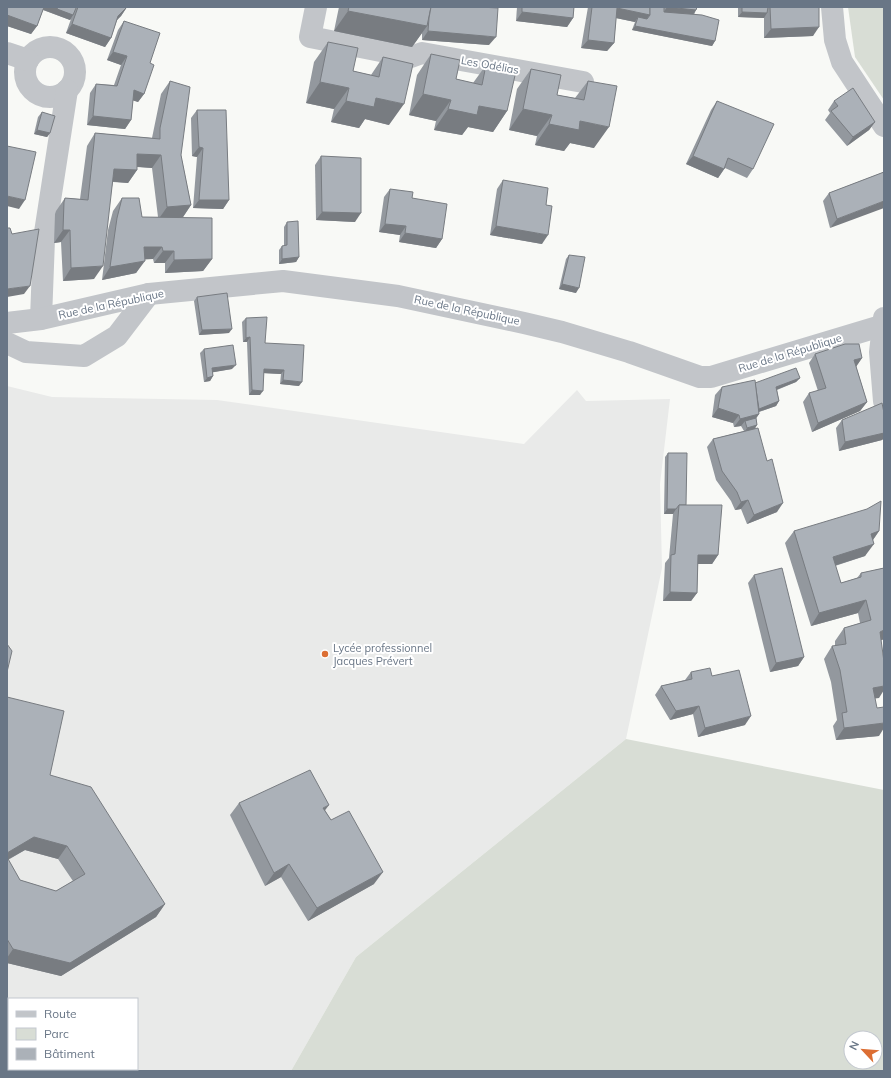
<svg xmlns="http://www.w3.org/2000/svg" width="891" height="1078" font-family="Mulish,sans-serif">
  <rect width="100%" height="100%" fill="#f8f9f6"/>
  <path fill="#e9eae9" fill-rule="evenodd" d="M7,386L52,397L217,400L524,444L577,390L586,401L670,399L660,484L662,568L626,739L356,957L291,1071H7ZM9,999H137V1069H9Z"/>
  <g fill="#d8ddd5" fill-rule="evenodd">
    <polygon points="848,7 884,7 884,100 855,57"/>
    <path d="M626,739L884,790V1071H291L356,957ZM851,1038H875V1062H851Z"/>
  </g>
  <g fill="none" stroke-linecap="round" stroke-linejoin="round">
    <g stroke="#c2c5c9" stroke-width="22">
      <polyline points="316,7 310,37 411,57 422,53 583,82"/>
      <polyline points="832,7 835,40 842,62 884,126"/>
      <circle cx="50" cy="72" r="25"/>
      <polyline points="7,53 28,60"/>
      <polyline points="884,318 880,352 884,401"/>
      <polyline points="41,319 44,239 67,90"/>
      <polyline points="7,323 41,319 149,294 283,281 398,296 524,323 562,332 629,352 700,377 711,377 884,325"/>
      <polyline points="7,343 26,352 84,356 117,336 149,294"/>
    </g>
  </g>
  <g fill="#93989e" fill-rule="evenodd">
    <polygon points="7,7 127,7 121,16 117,20 111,38 105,47 66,33 71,19 70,20 43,10 37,26 31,34 7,26"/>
    <polygon points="339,7 480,7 489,45 422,40 422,33 412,47 334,31"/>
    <polygon points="517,7 574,7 573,18 567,27 516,21"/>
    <polygon points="588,7 697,7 694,15 715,41 712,46 632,30 635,22 616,18 614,43 607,51 581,48"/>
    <polygon points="738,7 819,7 813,36 764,38 764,18 738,17"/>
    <polygon points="124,21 150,63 144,94 138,102 133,100 131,120 125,129 87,125 90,93 96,84 114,85 121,65 107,60 118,30"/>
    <polygon points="328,42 353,71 371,75 383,57 389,125 365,119 359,128 331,122 334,109 306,103 314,62"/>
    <polygon points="431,54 456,79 473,83 486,65 507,111 493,132 468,127 462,135 434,130 436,121 409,115 417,75"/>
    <polygon points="531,69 557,95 575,98 588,81 594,148 570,143 564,151 549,148 535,145 537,136 509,130 517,89"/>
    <polygon points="170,81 181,155 191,205 183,217 180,218 212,259 203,271 165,273 165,263 154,263 153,259 145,259 136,273 102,280 108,230 113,211 122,198 142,217 158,217 152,168 137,167 137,170 128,183 113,182 94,279 63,281 61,242 54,243 55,214 56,211 65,198 80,199 87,146 95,133 152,138 161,94"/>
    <polygon points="717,101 753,169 747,178 725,168 718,178 686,164 711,110"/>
    <polygon points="834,101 875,122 869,130 847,146 825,120 830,113 828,110"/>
    <polygon points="197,110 229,200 223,209 193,208 197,157 192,156 191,118"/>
    <polygon points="42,112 50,133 47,137 34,134 38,117"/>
    <polygon points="321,156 355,222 316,220 315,165"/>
    <polygon points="884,172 830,228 823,201 829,193"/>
    <polygon points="503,180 542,244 490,235 497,189"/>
    <polygon points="390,189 412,198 442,239 436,248 399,242 400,235 379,232 384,197"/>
    <polygon points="287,222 299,257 296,262 279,264 279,250 282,246 284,246 284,227"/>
    <polygon points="569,255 576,293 559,289 566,259"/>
    <polygon points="197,297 229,333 199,335 194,301"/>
    <polygon points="246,318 265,343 299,386 280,384 281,374 264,373 260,395 249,395 247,342 243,342 242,322"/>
    <polygon points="204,349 232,369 213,372 213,376 210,381 204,382 200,353"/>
    <polygon points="815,354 862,358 856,366 867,402 860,411 812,432 803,402 809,393 818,391 809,363"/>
    <polygon points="800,378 796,382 777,390 779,401 776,406 759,412 759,414 756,418 757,425 755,428 777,512 747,524 741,509 735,510 731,501 716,480 707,447 713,439 744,431 741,426 734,427 733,423 712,417 715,395 722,387"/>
    <polygon points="884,413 884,438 882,440 839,451 836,428 842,420"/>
    <polygon points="668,453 686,505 718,555 712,564 698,564 697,593 691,601 663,601 665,563 669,558 673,514 664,514 665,457"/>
    <polygon points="794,531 879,531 873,540 865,556 835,566 841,583 857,578 861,573 884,568 884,639 881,640 879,698 875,698 879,736 836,740 833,726 837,720 831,682 824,659 832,646 835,646 835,641 844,628 860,623 858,613 811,626 785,543"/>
    <polygon points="754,575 804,657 798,666 770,672 748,583"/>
    <polygon points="691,672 712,676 745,725 698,737 693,714 670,720 655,695 661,686 685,680"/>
    <path d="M7,697L50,775L165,904L156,917L61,976L7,963ZM25,850L58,859L73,881L56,891L20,880L8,860Z"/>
    <polygon points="239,803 325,810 331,820 374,884 308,921 281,877 265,886 230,815"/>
  </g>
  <g fill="#787c81">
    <polygon points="42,7 58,7 73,15 70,20 41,9"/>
    <polygon points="127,7 121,16 112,25 118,16"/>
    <polygon points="667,7 696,10 690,19 661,16"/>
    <polygon points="617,8 650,15 643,23 638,17 635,22 611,17"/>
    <polygon points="348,11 427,26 412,47 334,31"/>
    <polygon points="522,12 573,18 567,27 516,21"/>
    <polygon points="742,12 767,13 764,18 738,17"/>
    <polygon points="7,15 37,26 31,34 7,26"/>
    <polygon points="72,24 111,38 105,47 66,33"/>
    <polygon points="635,26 715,41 712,46 632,30"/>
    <polygon points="819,27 813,36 764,38 771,29"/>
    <polygon points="428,31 496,37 489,45 422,40"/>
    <polygon points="588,40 614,43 607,51 581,48"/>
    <polygon points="113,52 127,56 121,65 107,60"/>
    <polygon points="320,82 349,88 334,109 306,103"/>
    <polygon points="134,90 144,94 138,102 128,99"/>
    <polygon points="423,94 451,100 436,121 409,115"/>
    <polygon points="376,98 404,104 389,125 365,119 359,128 331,122 346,101"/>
    <polygon points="479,106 507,111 493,132 468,127 462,135 434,130 448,109"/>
    <polygon points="523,109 552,115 537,136 509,130"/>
    <polygon points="93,116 131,120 125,129 87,125"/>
    <polygon points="580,121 609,127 594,148 570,143 564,151 535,145 549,124"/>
    <polygon points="875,122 869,130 847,146 853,137"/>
    <polygon points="37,130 50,133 47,137 34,134"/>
    <polygon points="199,147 203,148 197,157 192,156"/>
    <polygon points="137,154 161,155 152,168 128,166"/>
    <polygon points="693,156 724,169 718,178 686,164"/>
    <polygon points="114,169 137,170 128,183 106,181"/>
    <polygon points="7,196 25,200 19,209 7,206"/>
    <polygon points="199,200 229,200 223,209 193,208"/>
    <polygon points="884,201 884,208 830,228 837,219"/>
    <polygon points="191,205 183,217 158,220 167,207"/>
    <polygon points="322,212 361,213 355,222 316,220"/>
    <polygon points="385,224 406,226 400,235 379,232"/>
    <polygon points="496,226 548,235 542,244 490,235"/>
    <polygon points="63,230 70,230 61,242 54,243"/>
    <polygon points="405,233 442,239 436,248 399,242"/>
    <polygon points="144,247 162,247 153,259 135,260"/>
    <polygon points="163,251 174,251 165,263 154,263"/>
    <polygon points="299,257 296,262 279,264 282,259"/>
    <polygon points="212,259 203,271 165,273 174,260"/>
    <polygon points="145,261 136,273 102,280 110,267"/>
    <polygon points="103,266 94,279 63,281 71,268"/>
    <polygon points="562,284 579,288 576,293 559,289"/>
    <polygon points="30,286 24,294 7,297 7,289"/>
    <polygon points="232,329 229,333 199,335 202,330"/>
    <polygon points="250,337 247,342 243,342 246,338"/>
    <polygon points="862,358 856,367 854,360"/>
    <polygon points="236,365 232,369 209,373 212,368"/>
    <polygon points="264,369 284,370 281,374 261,373"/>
    <polygon points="213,376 210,381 204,382 207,378"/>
    <polygon points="800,378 796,382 773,391 776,387"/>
    <polygon points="283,380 302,382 299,386 280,384"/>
    <polygon points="252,390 263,391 260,395 249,395"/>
    <polygon points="779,401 776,406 752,414 755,410"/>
    <polygon points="867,402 860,411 812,432 818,423"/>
    <polygon points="718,408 739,415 733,423 712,417"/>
    <polygon points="759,414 753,423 745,421 741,426 734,427 740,419"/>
    <polygon points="757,425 754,430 744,433 747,428"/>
    <polygon points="884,433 884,438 882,440 839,451 845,442"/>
    <polygon points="748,500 741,509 735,510 741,502"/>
    <polygon points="783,503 777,512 747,524 754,515"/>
    <polygon points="667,509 676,509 673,514 664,514"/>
    <polygon points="879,531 870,544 871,534"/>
    <polygon points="874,544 865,556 824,569 833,557"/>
    <polygon points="698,555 718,555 712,564 692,564"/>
    <polygon points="670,592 697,593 691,601 663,601"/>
    <polygon points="866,600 858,613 811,626 819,613"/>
    <polygon points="884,630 884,639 871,645 880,632"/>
    <polygon points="804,657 798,666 770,672 776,663"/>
    <polygon points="884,686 884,690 879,698 864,700 873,688"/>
    <polygon points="699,706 693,714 670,720 676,711"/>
    <polygon points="751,716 745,725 698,737 705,728"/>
    <polygon points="884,723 884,728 879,736 836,740 844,728"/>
    <polygon points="329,805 320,817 323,808"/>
    <polygon points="34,837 67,846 58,859 25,850 7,860 7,853"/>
    <polygon points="289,864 281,877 265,886 274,873"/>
    <polygon points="383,872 374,884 308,921 317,908"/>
    <polygon points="165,904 156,917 61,976 7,963 7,958 13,949"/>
  </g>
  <g fill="#abb1b8" stroke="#787c81">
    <polygon points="7,7 44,7 37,26 7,15"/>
    <polygon points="58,7 75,7 76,8 73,15 57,9"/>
    <polygon points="78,7 127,7 118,16 111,38 72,24"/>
    <polygon points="349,7 431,7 427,26 348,11"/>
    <polygon points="431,7 480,7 498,8 496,37 428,31 429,18"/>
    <polygon points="522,7 574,7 573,18 522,12"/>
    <polygon points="592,7 650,7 650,15 617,8 614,43 588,40"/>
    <polygon points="650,7 664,7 664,12 702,15 719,20 715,41 635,26 638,17 647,19 650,15"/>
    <polygon points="667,7 697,7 696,10"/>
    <polygon points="742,7 768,7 767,13 742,12"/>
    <polygon points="770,7 819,7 819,27 771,29"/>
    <polygon points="124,21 160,33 150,63 154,65 144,94 134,90 131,120 93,116 96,84 117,86 127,56 113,52"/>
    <polygon points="328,42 358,48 353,71 379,77 383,57 413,64 404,104 376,98 374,107 346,101 349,88 320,82"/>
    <polygon points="431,54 460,60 456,79 482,85 486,65 516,71 507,111 479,106 477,115 463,112 448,109 451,100 423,94"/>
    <polygon points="531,69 561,75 557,95 584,100 588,81 617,86 609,127 580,121 579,130 549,124 552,115 523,109"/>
    <polygon points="170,81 190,87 181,155 191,205 167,207 161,155 137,154 137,170 114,169 103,266 71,268 70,230 63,230 64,202 65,198 88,200 95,133 160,139 160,128"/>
    <polygon points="853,88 875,122 853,137 831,111 838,106 834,101"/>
    <polygon points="717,101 774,124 753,169 728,158 724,169 693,156"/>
    <polygon points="197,110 226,110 229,200 199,200 203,148 199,147"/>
    <polygon points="42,112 55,116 50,133 37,130"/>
    <polygon points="7,146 36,152 25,200 7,196"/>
    <polygon points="321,156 361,158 361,213 322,212"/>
    <polygon points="884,172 884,201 837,219 829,193"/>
    <polygon points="503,180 548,188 546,205 552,206 548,235 496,226"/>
    <polygon points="390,189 413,192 412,198 447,204 442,239 405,233 406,226 385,224"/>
    <polygon points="122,198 139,198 142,217 212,218 212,259 174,260 174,251 163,251 162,247 144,247 145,261 110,267 117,218"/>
    <polygon points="298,221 299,257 282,259 282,246 287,245 287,222"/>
    <polygon points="7,228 10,228 12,234 39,229 30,286 7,289"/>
    <polygon points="569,255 585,257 579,288 562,284"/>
    <polygon points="227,293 232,329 202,330 197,297"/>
    <polygon points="267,317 265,343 304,345 302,382 283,380 284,370 264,369 263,391 252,390 250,337 246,338 246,318"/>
    <polygon points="845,344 859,344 862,358 854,360 867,402 818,423 809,393 826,388 815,354"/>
    <polygon points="233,345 236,365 212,368 213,376 207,378 204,349"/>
    <polygon points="796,368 800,378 776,387 779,401 759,409 755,383"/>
    <polygon points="755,380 759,414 740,419 739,415 718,408 722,387"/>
    <polygon points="882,403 884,413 884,433 845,442 842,420"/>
    <polygon points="756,418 757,425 747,428 745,421"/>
    <polygon points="758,428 767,461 772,459 783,503 754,515 748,500 741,502 737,492 722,471 713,439"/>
    <polygon points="668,453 687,453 686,505 679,505 676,509 667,509"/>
    <polygon points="881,501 879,531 871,534 874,544 833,557 841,583 861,577 861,573 884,568 884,630 880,632 884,662 884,686 873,688 877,708 884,707 884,723 844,728 842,713 847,712 840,670 832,646 846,644 844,628 871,620 866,600 819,613 794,531 867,509"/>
    <polygon points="679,505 722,505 718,555 698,555 697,593 670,592 671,555 675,554"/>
    <polygon points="782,568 804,657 776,663 754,575"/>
    <polygon points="7,644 12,651 7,672"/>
    <polygon points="710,668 712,676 739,670 751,716 705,728 699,706 676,711 661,686 692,679 691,672"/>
    <polygon points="7,697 64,711 50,775 91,787 165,904 70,963 13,949 7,939 7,857 20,880 56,891 85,874 67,846 34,837 7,853"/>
    <polygon points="310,770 329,805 323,808 331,820 349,811 383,872 317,908 289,864 274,873 239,803"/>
    <polygon points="7,1013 8,1014 9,1013 9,1069 76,1069 78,1071 7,1071"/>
  </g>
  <circle fill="#dc6e33" stroke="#fff" stroke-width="1.5" cx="325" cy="654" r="4"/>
  <g text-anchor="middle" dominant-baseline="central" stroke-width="4" stroke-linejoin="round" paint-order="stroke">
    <g font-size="11" fill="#697686" stroke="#fff">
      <text transform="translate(490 65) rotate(10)">Les Odélias</text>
      <text transform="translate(111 304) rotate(-12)">Rue de la République</text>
      <text transform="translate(467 310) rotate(12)">Rue de la République</text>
      <text transform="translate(790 353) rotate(-17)">Rue de la République</text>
    </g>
    <g font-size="11" fill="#697686" stroke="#fff" text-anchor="start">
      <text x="333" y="648">Lycée professionnel<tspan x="333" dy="13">Jacques Prévert</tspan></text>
    </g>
  </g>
  <rect width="891" height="1078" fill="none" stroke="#697686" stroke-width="16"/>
  <rect x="8" y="998" width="130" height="72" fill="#ffffff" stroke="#c3c8cf"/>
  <rect x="16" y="1011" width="20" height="6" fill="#c2c5c9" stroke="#c3c8cf"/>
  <text x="44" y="1018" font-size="12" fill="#697686">Route</text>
  <rect x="16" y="1028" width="20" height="12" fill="#d8ddd5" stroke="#c3c8cf"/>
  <text x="44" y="1038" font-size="12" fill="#697686">Parc</text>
  <rect x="16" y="1048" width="20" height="12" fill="#abb1b8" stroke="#c3c8cf"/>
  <text x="44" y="1058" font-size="12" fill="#697686">Bâtiment</text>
  <g transform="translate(863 1050) rotate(296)"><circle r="19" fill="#ffffff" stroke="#c3c8cf"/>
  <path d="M0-3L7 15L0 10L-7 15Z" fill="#dc6e33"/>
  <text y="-6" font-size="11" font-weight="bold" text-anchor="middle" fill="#697686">N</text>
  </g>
</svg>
